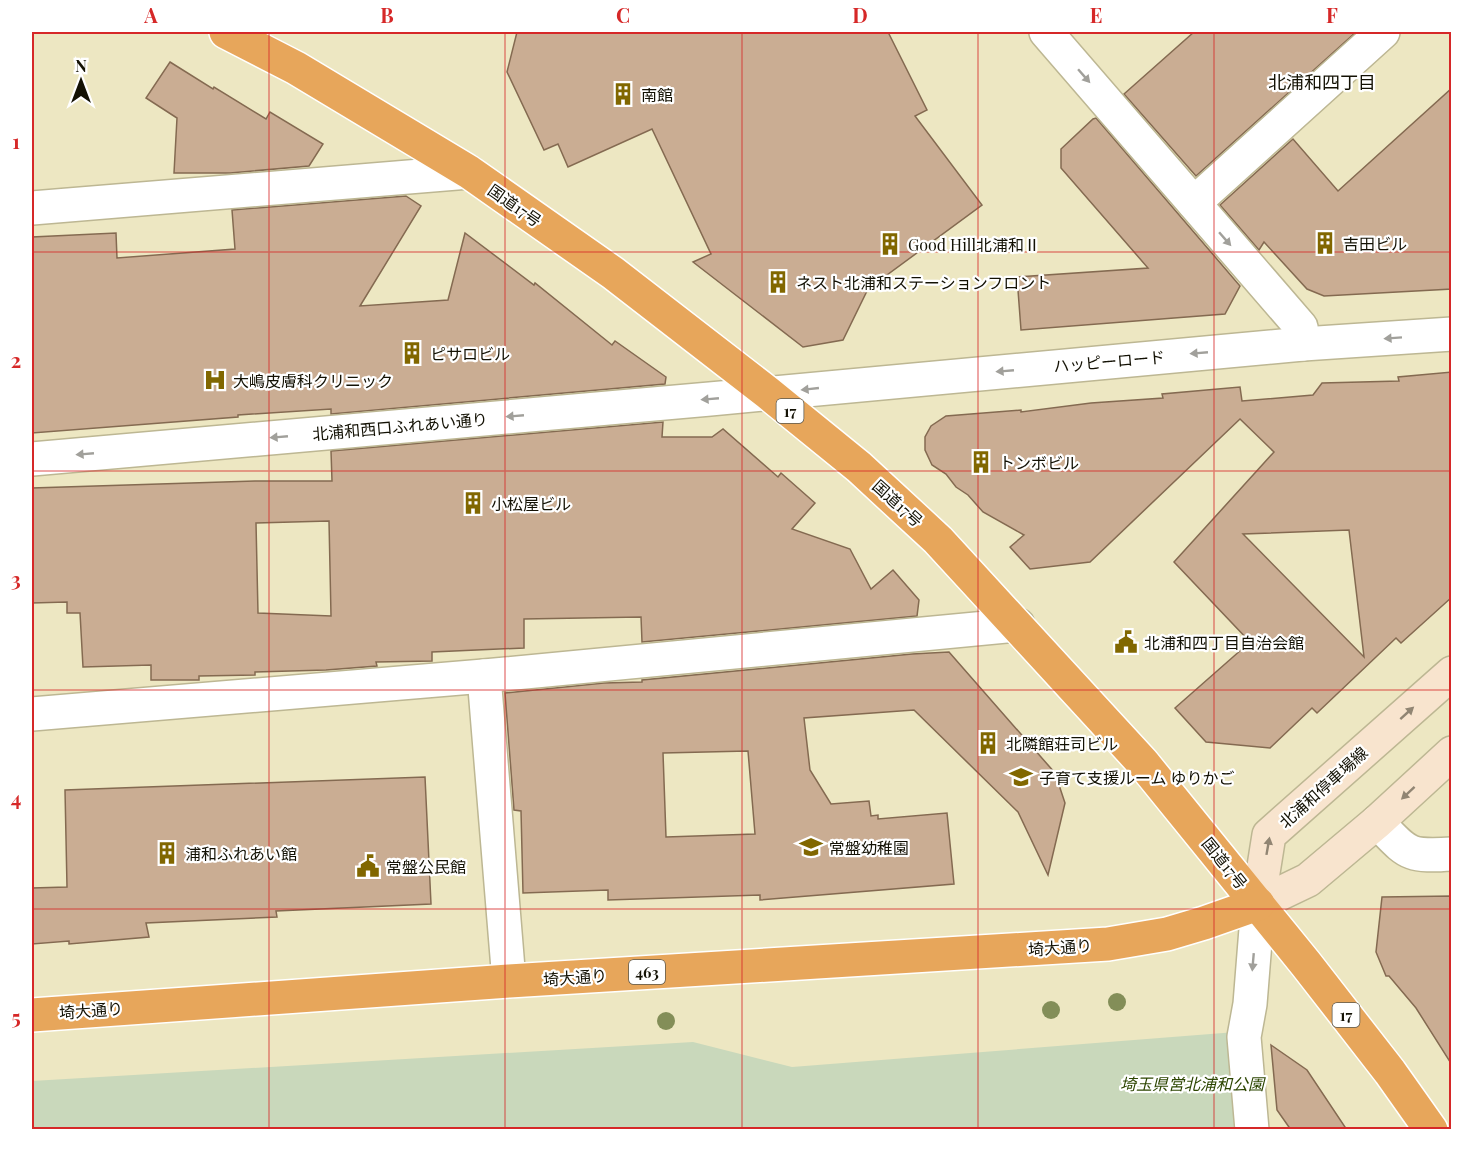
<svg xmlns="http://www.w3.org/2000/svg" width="1483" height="1161" font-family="'Playfair Display','Noto Sans JP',serif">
  <rect width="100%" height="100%" fill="#ede7c2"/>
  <polygon fill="#c9d8bb" points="1236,1032 1244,1130 32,1130 32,1081 693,1042 792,1067"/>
  <g fill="#caad93" stroke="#846a51" stroke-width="1.5" fill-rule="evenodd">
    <polygon points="517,32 888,32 927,110 915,116 982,205 868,289 843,340 803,347 693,262 711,254 652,129 568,167 558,144 544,150 507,72"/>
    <polygon points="1194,32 1356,32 1196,176 1124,94"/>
    <polygon points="170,62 213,89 214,87 266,119 270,112 323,144 309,166 230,173 174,173 177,118 146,98"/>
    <polygon points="1452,88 1452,289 1324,296 1307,289 1264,242 1259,250 1220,205 1293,139 1338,191"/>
    <polygon points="1096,118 1240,286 1225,314 1021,330 1017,277 1148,268 1061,168 1061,149 1093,119"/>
    <polygon points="406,196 421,206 360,306 448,300 465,233 534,285 535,283 612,345 615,341 666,377 665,384 331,414 331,409 238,415 238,417 32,433 32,237 116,233 117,258 235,249 232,210"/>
    <path d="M1452,372V597L1401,643L1396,638L1317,713L1312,708L1270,748L1206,742L1175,708L1250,642L1174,562L1274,452L1240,419L1090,562L1030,569L1010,547L1024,535L983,512L968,495L956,487L946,474L932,465L925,450V437L931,426L946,416L1021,410V412L1091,403L1163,398L1162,394L1240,387L1242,401L1313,395L1322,383L1399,381L1398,377ZM1349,530L1364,657L1243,534Z"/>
    <path d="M663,422L662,437H712L723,429L778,477L781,473L815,503L792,529L850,549L871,589L893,570L919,600L917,616L642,642L641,617L524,619V648L432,652V661L376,662L377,666L326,670L255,672V675L199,676V680H151V665L83,667L80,613H67V602L32,603V488L255,481H332L331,451ZM329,521L331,616L258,613L256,523Z"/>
    <path d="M949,652L1055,773L1065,803L1048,875L1018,812L914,710L804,718L810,770L831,804L869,801L871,816L878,815V819L947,813L954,884L760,900V895L608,900V890L523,893L521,811L514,810L505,693L604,683L642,682V680L912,654ZM748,751L755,834L666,837L663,753Z"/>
    <polygon points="425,777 431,904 276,911 277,917 146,923 149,937 69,944 69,941 32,944 32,888 67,887 65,790"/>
    <polygon points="1452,896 1452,1065 1416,1008 1389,976 1386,976 1376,952 1382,897"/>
    <polygon points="1271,1045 1307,1070 1347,1130 1291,1130 1277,1110"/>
  </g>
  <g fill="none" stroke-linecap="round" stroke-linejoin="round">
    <g stroke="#bdb793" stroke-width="36">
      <g id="street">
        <polyline points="1046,32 1301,327 1303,344"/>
        <polyline points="1194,203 1383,32"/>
        <polyline points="32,208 469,172"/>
        <polyline points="32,459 710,399 1303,344 1452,334"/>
        <polyline points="484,676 509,981"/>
        <polyline points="32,714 484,676 1018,625"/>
        <path d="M1377,822C1408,853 1405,857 1452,854"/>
        <polyline points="1252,1130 1244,1037 1250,1004 1258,904"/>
      </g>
    </g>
    <g stroke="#bdb793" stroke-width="36">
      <g id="secondary">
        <polyline points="1258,904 1269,835 1452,673"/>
        <polyline points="1258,904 1308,880 1377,822 1452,753"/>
      </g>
    </g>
    <g stroke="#fff" stroke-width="36">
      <g id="highway">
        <polyline points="226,32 296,68 469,172 613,273 768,393 859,467 938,540 1143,763 1306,964 1390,1072 1431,1130"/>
        <polyline points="32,1015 509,981 1108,944 1167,934 1204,923 1258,904"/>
      </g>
    </g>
    <use href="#street" stroke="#fff" stroke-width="33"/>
    <use href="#secondary" stroke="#f8e4ce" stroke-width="33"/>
    <use href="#highway" stroke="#e7a65b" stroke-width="33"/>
  </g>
  <g fill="#838e58">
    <circle cx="1117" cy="1002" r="9"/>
    <circle cx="1051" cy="1010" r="9"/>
    <circle cx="666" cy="1021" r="9"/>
  </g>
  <defs><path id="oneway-solid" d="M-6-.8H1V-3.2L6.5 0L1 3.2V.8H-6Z" transform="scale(1.5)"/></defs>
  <g fill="#a1a09b">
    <use href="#oneway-solid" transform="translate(1084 76) rotate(49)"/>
    <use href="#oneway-solid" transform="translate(1225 239) rotate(49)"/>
    <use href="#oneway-solid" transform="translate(1393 338) rotate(176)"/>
    <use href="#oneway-solid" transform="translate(1199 353) rotate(175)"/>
    <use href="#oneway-solid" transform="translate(1005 371) rotate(175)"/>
    <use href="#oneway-solid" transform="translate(810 389) rotate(174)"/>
    <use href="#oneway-solid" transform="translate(710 399) rotate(175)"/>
    <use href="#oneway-solid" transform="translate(515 416) rotate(175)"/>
    <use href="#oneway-solid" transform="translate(279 437) rotate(175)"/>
    <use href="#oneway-solid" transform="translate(85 454) rotate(175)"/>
    <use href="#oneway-solid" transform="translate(1253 962) rotate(95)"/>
  </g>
  <g fill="#918573">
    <use href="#oneway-solid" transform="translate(1407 713) rotate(-42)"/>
    <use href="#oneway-solid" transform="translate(1408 793) rotate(137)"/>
    <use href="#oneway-solid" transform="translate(1268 846) rotate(-80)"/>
  </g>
  <path fill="none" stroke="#d62828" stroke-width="1.5" stroke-opacity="0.55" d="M269,32V1130M505,32V1130M742,32V1130M978,32V1130M1214,32V1130M32,252H1452M32,471H1452M32,690H1452M32,909H1452"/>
  <defs>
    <g id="building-bare" transform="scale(1.8)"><path d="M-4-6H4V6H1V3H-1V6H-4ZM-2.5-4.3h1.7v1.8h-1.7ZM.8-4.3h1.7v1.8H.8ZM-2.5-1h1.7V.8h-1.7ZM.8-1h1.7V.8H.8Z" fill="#816700" stroke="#fff" stroke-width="2.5" paint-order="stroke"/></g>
    <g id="hospital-bare" transform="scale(1.8)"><path d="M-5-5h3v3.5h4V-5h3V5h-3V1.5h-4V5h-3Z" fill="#816700" stroke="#fff" stroke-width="2.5" paint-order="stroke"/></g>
    <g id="civic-bare" transform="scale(1.8)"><path d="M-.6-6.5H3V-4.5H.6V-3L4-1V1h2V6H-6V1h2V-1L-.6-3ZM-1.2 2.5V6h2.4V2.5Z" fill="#816700" stroke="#fff" stroke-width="2.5" paint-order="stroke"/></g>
    <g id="school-bare" transform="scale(1.8)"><path d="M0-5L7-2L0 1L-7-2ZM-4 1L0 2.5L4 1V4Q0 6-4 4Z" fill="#816700" stroke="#fff" stroke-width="2.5" paint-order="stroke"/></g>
  </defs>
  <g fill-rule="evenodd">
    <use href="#building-bare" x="623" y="94"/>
    <use href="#building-bare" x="1325" y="243"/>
    <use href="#building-bare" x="890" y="244"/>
    <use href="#building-bare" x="778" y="282"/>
    <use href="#building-bare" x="412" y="353"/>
    <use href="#hospital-bare" x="215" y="380"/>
    <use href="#building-bare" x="981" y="462"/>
    <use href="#building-bare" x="473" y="503"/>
    <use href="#civic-bare" x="1126" y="642"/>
    <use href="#building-bare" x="988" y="743"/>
    <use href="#school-bare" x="1021" y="777"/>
    <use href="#school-bare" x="811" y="847"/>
    <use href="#building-bare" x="167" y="853"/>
    <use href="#civic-bare" x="368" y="866"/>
  </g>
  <g text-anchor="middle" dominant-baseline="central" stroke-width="4.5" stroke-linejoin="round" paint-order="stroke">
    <g fill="#fff" stroke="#5a584f" stroke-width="1.5">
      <rect x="776.5" y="399" width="27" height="24" rx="4.5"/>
      <rect x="629" y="960" width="36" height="24" rx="4.5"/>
      <rect x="1332.5" y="1003" width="27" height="24" rx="4.5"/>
    </g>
    <g font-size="15" font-weight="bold" fill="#131104">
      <text x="790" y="411">17</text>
      <text x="647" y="972">463</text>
      <text x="1346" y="1015">17</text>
    </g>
    <g font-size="16" fill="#131104" stroke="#fff" text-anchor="start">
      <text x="641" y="94">南館</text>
      <text x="1343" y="243">吉田ビル</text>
      <text x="908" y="244">Good Hill北浦和Ⅱ</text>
      <text x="796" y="282">ネスト北浦和ステーションフロント</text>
      <text x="430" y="353">ピサロビル</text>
      <text x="233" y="380">大嶋皮膚科クリニック</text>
      <text x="999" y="462">トンボビル</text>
      <text x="491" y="503">小松屋ビル</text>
      <text x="1144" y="642">北浦和四丁目自治会館</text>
      <text x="1006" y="743">北隣館荘司ビル</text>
      <text x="1039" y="777">子育て支援ルーム ゆりかご</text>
      <text x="829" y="847">常盤幼稚園</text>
      <text x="185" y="853">浦和ふれあい館</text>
      <text x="386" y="866">常盤公民館</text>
    </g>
    <g font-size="16" fill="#131104" stroke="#fff">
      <text transform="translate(515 205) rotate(35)">国道17号</text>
      <text transform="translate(1109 361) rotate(-5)">ハッピーロード</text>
      <text transform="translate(400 426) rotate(-5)">北浦和西口ふれあい通り</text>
      <text transform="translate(898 503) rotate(42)">国道17号</text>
      <text transform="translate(1323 787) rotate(-42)">北浦和停車場線</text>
      <text transform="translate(1225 863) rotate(51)">国道17号</text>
      <text transform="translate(1060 947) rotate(-4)">埼大通り</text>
      <text transform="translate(575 977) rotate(-4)">埼大通り</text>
      <text transform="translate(91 1010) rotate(-4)">埼大通り</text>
    </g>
    <g font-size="16" font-style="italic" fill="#2c4501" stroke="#fff">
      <text x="1192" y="1083">埼玉県営北浦和公園</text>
    </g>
    <g font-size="18" fill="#131104" stroke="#fff">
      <text x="1322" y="82">北浦和四丁目</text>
    </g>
  </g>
  <rect width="1483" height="1161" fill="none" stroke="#ffffff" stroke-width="66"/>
  <g transform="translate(81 81)" stroke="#ffffff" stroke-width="4.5" paint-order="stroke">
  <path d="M0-4.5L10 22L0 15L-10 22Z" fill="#131104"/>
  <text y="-9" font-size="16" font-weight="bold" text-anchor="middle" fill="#131104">N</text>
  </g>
  <rect x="33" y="33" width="1417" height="1095" fill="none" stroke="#d62828" stroke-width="2"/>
  <g font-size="20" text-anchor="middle" font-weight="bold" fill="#d62828">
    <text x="151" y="23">A</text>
    <text x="387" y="23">B</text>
    <text x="623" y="23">C</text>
    <text x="860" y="23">D</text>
    <text x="1096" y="23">E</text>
    <text x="1332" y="23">F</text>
    <text x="16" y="149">1</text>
    <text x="16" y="368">2</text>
    <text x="16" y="587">3</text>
    <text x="16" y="806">4</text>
    <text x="16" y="1025">5</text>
  </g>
</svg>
